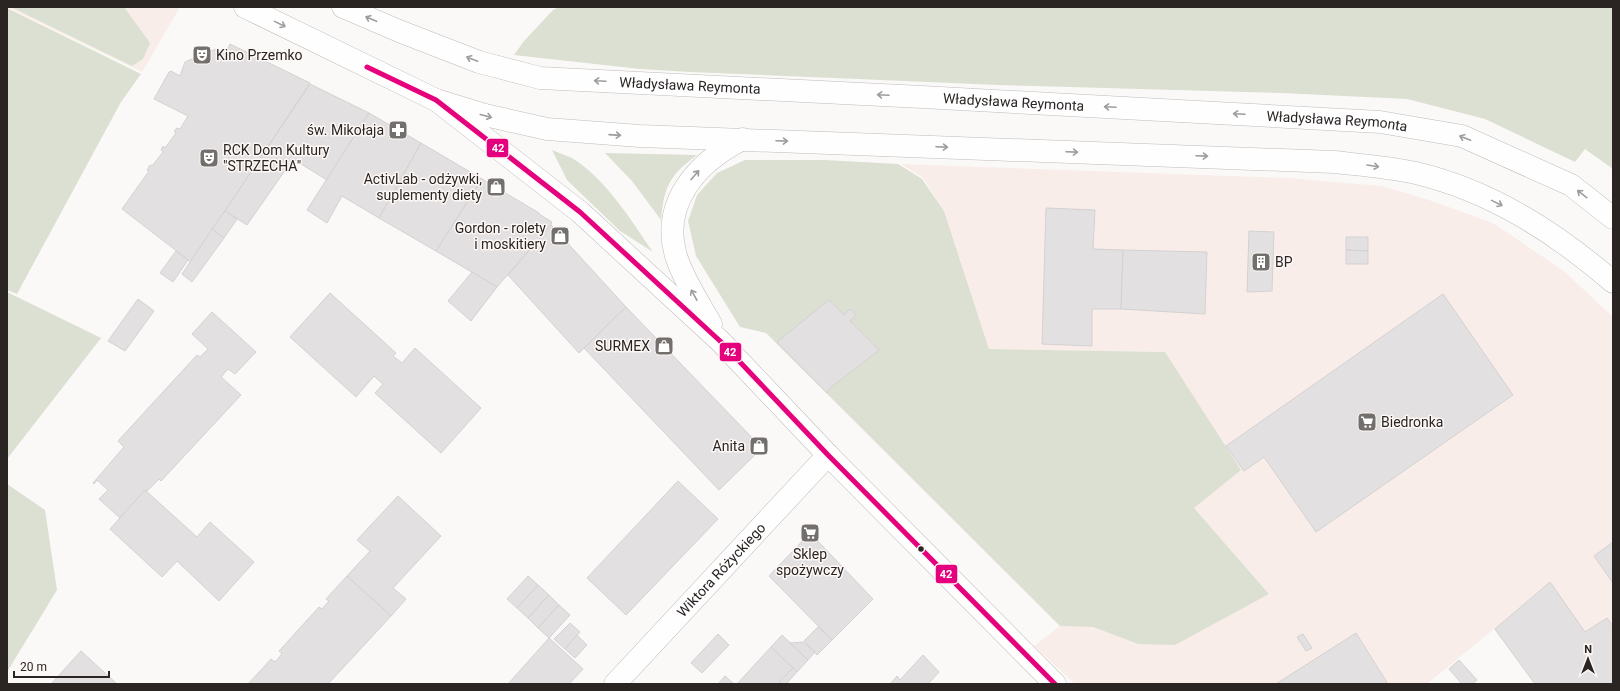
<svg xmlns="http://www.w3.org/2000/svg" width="1620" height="691" font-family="Roboto,sans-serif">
  <rect width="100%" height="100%" fill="#fbf9f7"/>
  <g fill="#f9ede9">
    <polygon points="7,7 180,7 142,72"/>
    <polygon points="901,164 1288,178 1382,186 1432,201 1493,223 1564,271 1613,317 1613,684 1535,684 1494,629 1427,684 1075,684 1034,646 1060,626 1093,627 1138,644 1269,594 1194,508 1165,352 989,349 944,211 923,178"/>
  </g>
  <g fill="#dbe0d2">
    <polygon points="11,7 124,7 150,43 143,59 132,66"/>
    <polygon points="559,7 1613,7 1613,169 1585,149 1575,162 1485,119 1407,99 1282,93 999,85 690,72 640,69 514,55 524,41 553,10"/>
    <polygon points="7,8 141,74 121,102 17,294 7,290"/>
    <path d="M552,150C558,153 566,155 572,158C607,180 630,219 653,252L620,231L567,180Z"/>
    <path d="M605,153L697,155C670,175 664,186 661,220L632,181Z"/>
    <polygon points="745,160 824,160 898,164 922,179 944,211 989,349 1165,352 1241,470 1194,508 1269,594 1175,645 1138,644 1093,627 1060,626 766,333 740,327 696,256 688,221 697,195 717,173"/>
    <polygon points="7,292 101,338 7,459"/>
    <polygon points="7,484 45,510 57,590 7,672"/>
  </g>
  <g fill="#e3e0e1" stroke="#d4d1d2">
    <polygon points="230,44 310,83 191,262 122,209 149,171 147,170 150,165 152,166 163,152 161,150 163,146 165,148 176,133 174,131 177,128 180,129 188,116 154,99 169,72 171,71 180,76 185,62 216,49 226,53"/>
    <polygon points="310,84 369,113 327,180 293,159 247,225 225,211"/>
    <polygon points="369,113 421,143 379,218 342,196 327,223 307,210"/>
    <polygon points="421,143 482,179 436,251 379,218"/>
    <polygon points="482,179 539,213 539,214 552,222 551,225 497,287 436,251"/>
    <polygon points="1046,208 1095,210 1093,249 1123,250 1121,309 1092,309 1092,346 1042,344"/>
    <polygon points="225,211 237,219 224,238 212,229"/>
    <polygon points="551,225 626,307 579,353 508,275"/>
    <polygon points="212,229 224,238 192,282 182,274"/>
    <polygon points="1249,231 1274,232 1272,291 1247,292"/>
    <polygon points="1346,237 1368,237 1368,251 1346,250"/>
    <polygon points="1123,250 1207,252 1205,314 1121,309"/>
    <polygon points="1346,250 1368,251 1368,264 1346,264"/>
    <polygon points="176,251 188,260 173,282 160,273"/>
    <polygon points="472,272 497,287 471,321 448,301"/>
    <polygon points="330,293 396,353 393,356 402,363 415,348 481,408 441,453 375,393 383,384 374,376 356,397 290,337"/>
    <polygon points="1443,294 1513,395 1316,532 1264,457 1244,471 1226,446"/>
    <polygon points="138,299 154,311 125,351 108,341"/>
    <polygon points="829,300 844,315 850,309 856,315 850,321 879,350 830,388 827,393 777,342"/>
    <polygon points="626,307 762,448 719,490 584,348"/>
    <polygon points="212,312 256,352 235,374 228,369 221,377 241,395 161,481 159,479 147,491 145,490 120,518 99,499 108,490 97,480 94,484 93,483 124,447 118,441 197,355 200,357 208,349 192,334"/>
    <polygon points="678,481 718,519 626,615 587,578"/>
    <polygon points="145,490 197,537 210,522 254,562 219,601 177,561 162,577 110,529"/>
    <polygon points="398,496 441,536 393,588 406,599 391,616 347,576 370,551 357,540"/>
    <polygon points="810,533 873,599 832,640 769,576"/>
    <polygon points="1613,542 1613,583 1594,556"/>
    <polygon points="347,576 391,616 367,642 328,684 248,684 271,659 275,662 282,654 279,651 319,607 322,609 329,601 326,599"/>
    <polygon points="528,576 538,585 517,608 507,599"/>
    <polygon points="1550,582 1585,632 1607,618 1613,626 1613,684 1535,684 1495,629"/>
    <polygon points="538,585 549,595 528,618 517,608"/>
    <polygon points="549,595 559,605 538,628 528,618"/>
    <polygon points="559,605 570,615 549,638 538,628"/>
    <polygon points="570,623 580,632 565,649 554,639"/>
    <polygon points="818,627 832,640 817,655 804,641"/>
    <polygon points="1356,633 1388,684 1276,684 1312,661"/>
    <polygon points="718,634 729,645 702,673 691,663"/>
    <polygon points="1303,634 1312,648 1306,651 1297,637"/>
    <polygon points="577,635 587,645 575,658 565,649"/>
    <polygon points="782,635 808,660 797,672 771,647"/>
    <polygon points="549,638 583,669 569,684 508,684"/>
    <polygon points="803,642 815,652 808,660 790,643"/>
    <polygon points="771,647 793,668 778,684 737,684"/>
    <polygon points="81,651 117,684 51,684"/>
    <polygon points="923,655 939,672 928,684 890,684 897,676 900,680"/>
    <polygon points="1459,660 1477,680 1472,684 1462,684 1449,669"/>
    <polygon points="793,668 797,672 786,684 781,684 779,682"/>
    <polygon points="725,676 734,684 718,684"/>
  </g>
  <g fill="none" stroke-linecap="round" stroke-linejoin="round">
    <g stroke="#bfbcba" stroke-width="23">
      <g id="street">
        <polyline points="436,100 580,212 720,341 828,455 1055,684"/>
        <path d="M711,324C699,303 685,282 677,259C659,204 697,162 743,139"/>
        <path id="s1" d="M615,684L828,455"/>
      </g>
    </g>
    <g stroke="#bfbcba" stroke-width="23">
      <g id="secondary">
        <path d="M245,7L436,100L485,115L547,129L640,136L1334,162C1361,165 1389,167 1416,173C1491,191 1555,232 1613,282"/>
        <path id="s2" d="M343,7L399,31L479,62L540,78L922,97L1380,122L1462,136L1571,185L1613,218"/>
      </g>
    </g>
    <use href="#street" stroke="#fefefe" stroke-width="22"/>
    <use href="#secondary" stroke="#fefefe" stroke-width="22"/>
    <g stroke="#fdf8f5" stroke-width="8">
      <polyline id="bus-1" points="367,67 436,100 580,212 720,341 828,455 1055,684"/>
    </g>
    <use href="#bus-1" stroke="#e5007d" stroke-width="5"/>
  </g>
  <defs><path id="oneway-shaft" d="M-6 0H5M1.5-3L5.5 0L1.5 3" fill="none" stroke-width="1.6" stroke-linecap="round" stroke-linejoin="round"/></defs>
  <g stroke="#9f9c9b">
    <use href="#oneway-shaft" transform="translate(371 19) rotate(-157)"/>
    <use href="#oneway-shaft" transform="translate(280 24) rotate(26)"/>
    <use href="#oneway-shaft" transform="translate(472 59) rotate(-159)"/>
    <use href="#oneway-shaft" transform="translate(600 81) rotate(-177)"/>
    <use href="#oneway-shaft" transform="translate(883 95) rotate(-177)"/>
    <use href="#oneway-shaft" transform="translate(1110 107) rotate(-177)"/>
    <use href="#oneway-shaft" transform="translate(1239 114) rotate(-177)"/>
    <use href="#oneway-shaft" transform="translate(486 116) rotate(15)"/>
    <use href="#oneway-shaft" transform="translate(615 135) rotate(4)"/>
    <use href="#oneway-shaft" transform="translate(1465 138) rotate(-159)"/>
    <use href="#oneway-shaft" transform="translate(782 141) rotate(2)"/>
    <use href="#oneway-shaft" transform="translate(942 147) rotate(2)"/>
    <use href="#oneway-shaft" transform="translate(1072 152) rotate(2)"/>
    <use href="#oneway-shaft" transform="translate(1202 156) rotate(2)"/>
    <use href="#oneway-shaft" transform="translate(1373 166) rotate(9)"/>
    <use href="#oneway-shaft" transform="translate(695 175) rotate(-49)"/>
    <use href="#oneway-shaft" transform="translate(1582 194) rotate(-142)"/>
    <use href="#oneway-shaft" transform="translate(1497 203) rotate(26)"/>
    <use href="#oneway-shaft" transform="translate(694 295) rotate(-119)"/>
  </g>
  <defs>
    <g id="theatre-square" transform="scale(1)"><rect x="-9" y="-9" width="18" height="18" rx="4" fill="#736f6d" stroke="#fdf8f5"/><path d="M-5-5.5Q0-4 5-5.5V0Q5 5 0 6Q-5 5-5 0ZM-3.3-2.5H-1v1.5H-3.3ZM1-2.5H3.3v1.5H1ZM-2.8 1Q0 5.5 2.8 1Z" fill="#fff"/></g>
    <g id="pharmacy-square" transform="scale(1)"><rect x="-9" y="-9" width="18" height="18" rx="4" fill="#736f6d" stroke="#fdf8f5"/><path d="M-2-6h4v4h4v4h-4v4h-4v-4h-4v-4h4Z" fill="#fff"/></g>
    <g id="shop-square" transform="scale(1)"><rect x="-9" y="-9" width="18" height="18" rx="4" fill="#736f6d" stroke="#fdf8f5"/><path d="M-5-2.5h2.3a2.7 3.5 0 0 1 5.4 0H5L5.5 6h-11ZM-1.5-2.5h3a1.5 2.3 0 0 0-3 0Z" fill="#fff"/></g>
    <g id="building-square" transform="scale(1)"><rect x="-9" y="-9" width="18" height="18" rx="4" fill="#736f6d" stroke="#fdf8f5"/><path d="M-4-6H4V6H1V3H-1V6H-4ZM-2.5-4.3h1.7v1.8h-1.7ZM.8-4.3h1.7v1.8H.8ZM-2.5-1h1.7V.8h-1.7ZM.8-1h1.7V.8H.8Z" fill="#fff"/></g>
    <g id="supermarket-square" transform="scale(1)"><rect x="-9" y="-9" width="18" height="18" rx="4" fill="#736f6d" stroke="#fdf8f5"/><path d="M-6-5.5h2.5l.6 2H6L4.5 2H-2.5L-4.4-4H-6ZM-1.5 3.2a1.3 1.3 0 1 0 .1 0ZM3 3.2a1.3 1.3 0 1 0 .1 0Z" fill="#fff"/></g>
  </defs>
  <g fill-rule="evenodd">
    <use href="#theatre-square" x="202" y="55"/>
    <use href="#pharmacy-square" x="398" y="130"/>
    <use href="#theatre-square" x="209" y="158"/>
    <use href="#shop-square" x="496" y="187"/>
    <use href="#shop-square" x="560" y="236"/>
    <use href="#building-square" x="1261" y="262"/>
    <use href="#shop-square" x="664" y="346"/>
    <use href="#supermarket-square" x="1367" y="422"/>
    <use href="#shop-square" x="759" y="446"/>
    <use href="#supermarket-square" x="810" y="533"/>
  </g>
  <circle fill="#2a2523" stroke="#fdf8f5" stroke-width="1.5" cx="921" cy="549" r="3.5"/>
  <g text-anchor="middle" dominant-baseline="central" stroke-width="3" stroke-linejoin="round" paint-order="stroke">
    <g font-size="14" fill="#2a2523" stroke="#fdf8f5" text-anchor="end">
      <text x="216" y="55" text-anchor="start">Kino Przemko</text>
      <text x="384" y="130">św. Mikołaja</text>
      <text x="223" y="150" text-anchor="start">RCK Dom Kultury<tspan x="223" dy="16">"STRZECHA"</tspan></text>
      <text x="482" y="179">ActivLab - odżywki,<tspan x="482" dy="16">suplementy diety</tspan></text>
      <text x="546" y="228">Gordon - rolety<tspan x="546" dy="16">i moskitiery</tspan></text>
      <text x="1275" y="262" text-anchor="start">BP</text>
      <text x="650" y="346">SURMEX</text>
      <text x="1381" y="422" text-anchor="start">Biedronka</text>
      <text x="745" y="446">Anita</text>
      <text x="810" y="554" text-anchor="middle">Sklep<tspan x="810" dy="16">spożywczy</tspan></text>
    </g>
    <g font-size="14" fill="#2a2523" stroke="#fdf8f5">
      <text stroke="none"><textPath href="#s2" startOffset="360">Władysława Reymonta</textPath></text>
      <text stroke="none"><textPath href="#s2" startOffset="684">Władysława Reymonta</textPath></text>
      <text stroke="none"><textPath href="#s2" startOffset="1008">Władysława Reymonta</textPath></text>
      <text stroke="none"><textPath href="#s1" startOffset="156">Wiktora Różyckiego</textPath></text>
    </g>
  </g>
  <g stroke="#fdf8f5" stroke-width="1.5">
    <rect x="486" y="138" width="23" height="20" rx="4" fill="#e5007d"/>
    <rect x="719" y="342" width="23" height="20" rx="4" fill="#e5007d"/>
    <rect x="935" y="564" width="23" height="20" rx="4" fill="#e5007d"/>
  </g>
  <g font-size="11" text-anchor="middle" font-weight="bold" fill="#fff">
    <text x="498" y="152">42</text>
    <text x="730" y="356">42</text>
    <text x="946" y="578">42</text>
  </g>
  <rect width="1620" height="691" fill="none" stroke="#2a2523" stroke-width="16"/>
  <g transform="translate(1588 659)" stroke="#fdf8f5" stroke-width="3" paint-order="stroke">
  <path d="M0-3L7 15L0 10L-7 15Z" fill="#2a2523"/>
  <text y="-6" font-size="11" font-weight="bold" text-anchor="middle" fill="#2a2523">N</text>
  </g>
  <path d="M14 671v6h95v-6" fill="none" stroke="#2a2523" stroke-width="2"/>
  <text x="20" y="671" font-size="12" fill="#2a2523" stroke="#fdf8f5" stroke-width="3" paint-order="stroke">20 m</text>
</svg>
